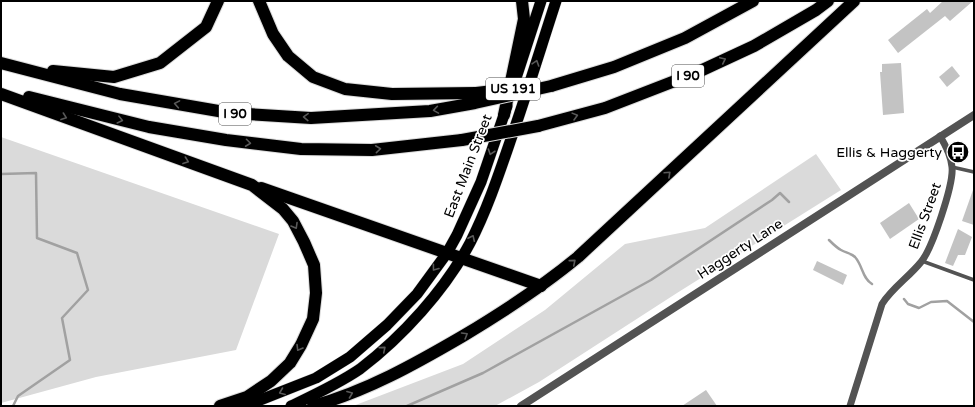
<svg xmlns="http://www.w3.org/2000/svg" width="975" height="407" font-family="'Varela Round',sans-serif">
  <rect width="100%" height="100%" fill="#fff"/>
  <g fill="#dadada">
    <polygon points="1,137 279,234 236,350 96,377 1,403"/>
    <polygon points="816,154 841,190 677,293 539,382 495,406 353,406 463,364 545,310 625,244 705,228"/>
  </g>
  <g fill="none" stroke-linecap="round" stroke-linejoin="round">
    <g stroke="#a1a1a1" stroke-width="2.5">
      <polyline points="1,174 36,173 37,238 77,253 88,290 62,318 70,360 18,396 13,406"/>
      <path d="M829,240C832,243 837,248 841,250C846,253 851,253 855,257C863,266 862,278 872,284"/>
      <polyline points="904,299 908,304 919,308 931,302 947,301 974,322"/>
      <polyline points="407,406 483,373 651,280 772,200 780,193 789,202"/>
    </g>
  </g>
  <g fill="#c3c3c3">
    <polygon points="943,1 973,1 950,21 945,16 898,53 888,40 927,9 930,13"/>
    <polygon points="901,63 904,113 883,115 880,72 882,72 882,64"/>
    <polygon points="952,66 960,76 947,87 939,77"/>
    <polygon points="973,190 974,190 974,225 962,221"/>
    <polygon points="909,203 919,219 890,239 880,223"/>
    <polygon points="958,229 972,237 965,255 958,255 953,266 945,263"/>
    <polygon points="817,261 847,275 843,285 813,270"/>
    <polygon points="706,390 717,406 682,406"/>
  </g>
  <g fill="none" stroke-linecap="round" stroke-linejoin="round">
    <g stroke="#dbdbdb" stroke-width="12">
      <g id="trunk">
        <polyline points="517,75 541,1"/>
        <polyline points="245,406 316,378 350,357 387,325 417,294 447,253 457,235 481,182 507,106"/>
        <path d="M291,406C314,395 338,384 360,369C402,337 445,290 470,243C487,210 499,174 511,139C527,93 541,47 556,1"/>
      </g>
    </g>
    <g stroke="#dbdbdb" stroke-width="14">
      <g id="motorway">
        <polyline points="259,1 273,34 288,56 313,77 345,89 392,94 476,93"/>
        <polyline points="1,63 120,94 230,113 311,118 430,111 475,103"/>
        <polyline points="53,71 114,77 160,63 206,27 218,1"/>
        <polyline points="551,86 614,67 685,38 753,1"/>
        <polyline points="1,94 252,185 283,209 293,221 304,242 314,265 316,293 313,319 301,345 290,363 271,381 247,397 220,406"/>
        <polyline points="29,97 149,127 226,140 301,149 372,150 462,140"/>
        <polyline points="504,115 524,19 522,1"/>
        <polyline points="538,126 605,108 698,72 754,46 816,10 828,1"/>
        <polyline points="261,188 541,286"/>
        <path d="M313,406C367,391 415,364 463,336C503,312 542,287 578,257L854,1"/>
      </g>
    </g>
    <g stroke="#535353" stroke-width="3.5">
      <polyline points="952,167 974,172"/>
      <polyline points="922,261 974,280"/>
    </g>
    <path stroke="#535353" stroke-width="7" d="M850,406L882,304C892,288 909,277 921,262C932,249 954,184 952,167C951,156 946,146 940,136"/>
    <polyline stroke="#535353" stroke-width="8" points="521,406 974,115"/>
    <use href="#trunk" stroke="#000" stroke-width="11"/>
    <use href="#motorway" stroke="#000" stroke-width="12"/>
    <g stroke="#dbdbdb" stroke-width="14" stroke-linecap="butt">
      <g id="motorway-bridge">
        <polyline points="476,93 502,90"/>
        <polyline points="475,103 551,86"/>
        <polyline points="462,140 538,126"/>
      </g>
    </g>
    <use href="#motorway-bridge" stroke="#000" stroke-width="12"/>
  </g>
  <defs><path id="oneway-chevron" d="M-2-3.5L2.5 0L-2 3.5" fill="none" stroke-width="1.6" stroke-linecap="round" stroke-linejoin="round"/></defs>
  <g stroke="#595959">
    <use href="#oneway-chevron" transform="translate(723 60) rotate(-25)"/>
    <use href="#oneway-chevron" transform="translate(536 63) rotate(-72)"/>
    <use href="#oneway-chevron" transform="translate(177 104) rotate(-170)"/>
    <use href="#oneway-chevron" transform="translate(436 110) rotate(171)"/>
    <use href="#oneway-chevron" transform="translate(575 116) rotate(-15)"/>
    <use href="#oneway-chevron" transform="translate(64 117) rotate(20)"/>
    <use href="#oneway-chevron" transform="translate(306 117) rotate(-178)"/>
    <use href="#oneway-chevron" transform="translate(120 120) rotate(14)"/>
    <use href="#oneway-chevron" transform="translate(248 143) rotate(7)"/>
    <use href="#oneway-chevron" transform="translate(378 149) rotate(-6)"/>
    <use href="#oneway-chevron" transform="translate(491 152) rotate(109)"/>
    <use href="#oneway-chevron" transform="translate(186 161) rotate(20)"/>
    <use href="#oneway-chevron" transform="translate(668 174) rotate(-43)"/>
    <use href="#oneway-chevron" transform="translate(295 226) rotate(60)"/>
    <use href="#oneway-chevron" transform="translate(472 238) rotate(-65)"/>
    <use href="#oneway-chevron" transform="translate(573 262) rotate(-40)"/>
    <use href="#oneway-chevron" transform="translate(435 268) rotate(127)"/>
    <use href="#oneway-chevron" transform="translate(465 335) rotate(-31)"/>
    <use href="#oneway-chevron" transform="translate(299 348) rotate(121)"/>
    <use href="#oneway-chevron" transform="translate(383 349) rotate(-40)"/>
    <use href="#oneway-chevron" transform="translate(282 392) rotate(158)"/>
    <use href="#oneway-chevron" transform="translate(350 394) rotate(-21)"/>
  </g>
  <defs>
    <g id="bus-disc" transform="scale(1.15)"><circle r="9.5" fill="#000" stroke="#fff"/><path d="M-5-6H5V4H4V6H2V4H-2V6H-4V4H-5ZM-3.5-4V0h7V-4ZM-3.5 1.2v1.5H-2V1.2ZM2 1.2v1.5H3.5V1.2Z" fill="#fff"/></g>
  </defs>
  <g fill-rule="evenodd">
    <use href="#bus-disc" x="958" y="152"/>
  </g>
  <g text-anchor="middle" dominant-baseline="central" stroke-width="3.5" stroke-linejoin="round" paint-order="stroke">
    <g fill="#fff" stroke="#4c4c4c" stroke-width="1">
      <rect x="672" y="65" width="32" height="22" rx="3"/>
      <rect x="486" y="78" width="54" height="22" rx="3"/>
      <rect x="219" y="103" width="32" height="22" rx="3"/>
    </g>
    <g font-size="13" font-weight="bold" fill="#000">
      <text x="688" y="76">I 90</text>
      <text x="513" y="89">US 191</text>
      <text x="235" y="114">I 90</text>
    </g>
    <g font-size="14" fill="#000" stroke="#fff" text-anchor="end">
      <text x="942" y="152">Ellis &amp; Haggerty</text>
    </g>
    <g font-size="14" fill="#000" stroke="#fff">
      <text transform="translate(468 166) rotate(-69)">East Main Street</text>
      <text transform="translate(925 216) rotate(-70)">Ellis Street</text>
      <text transform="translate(740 249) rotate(-33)">Haggerty Lane</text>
    </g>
  </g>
  <rect width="975" height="407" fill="none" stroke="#000000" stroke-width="4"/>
</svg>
